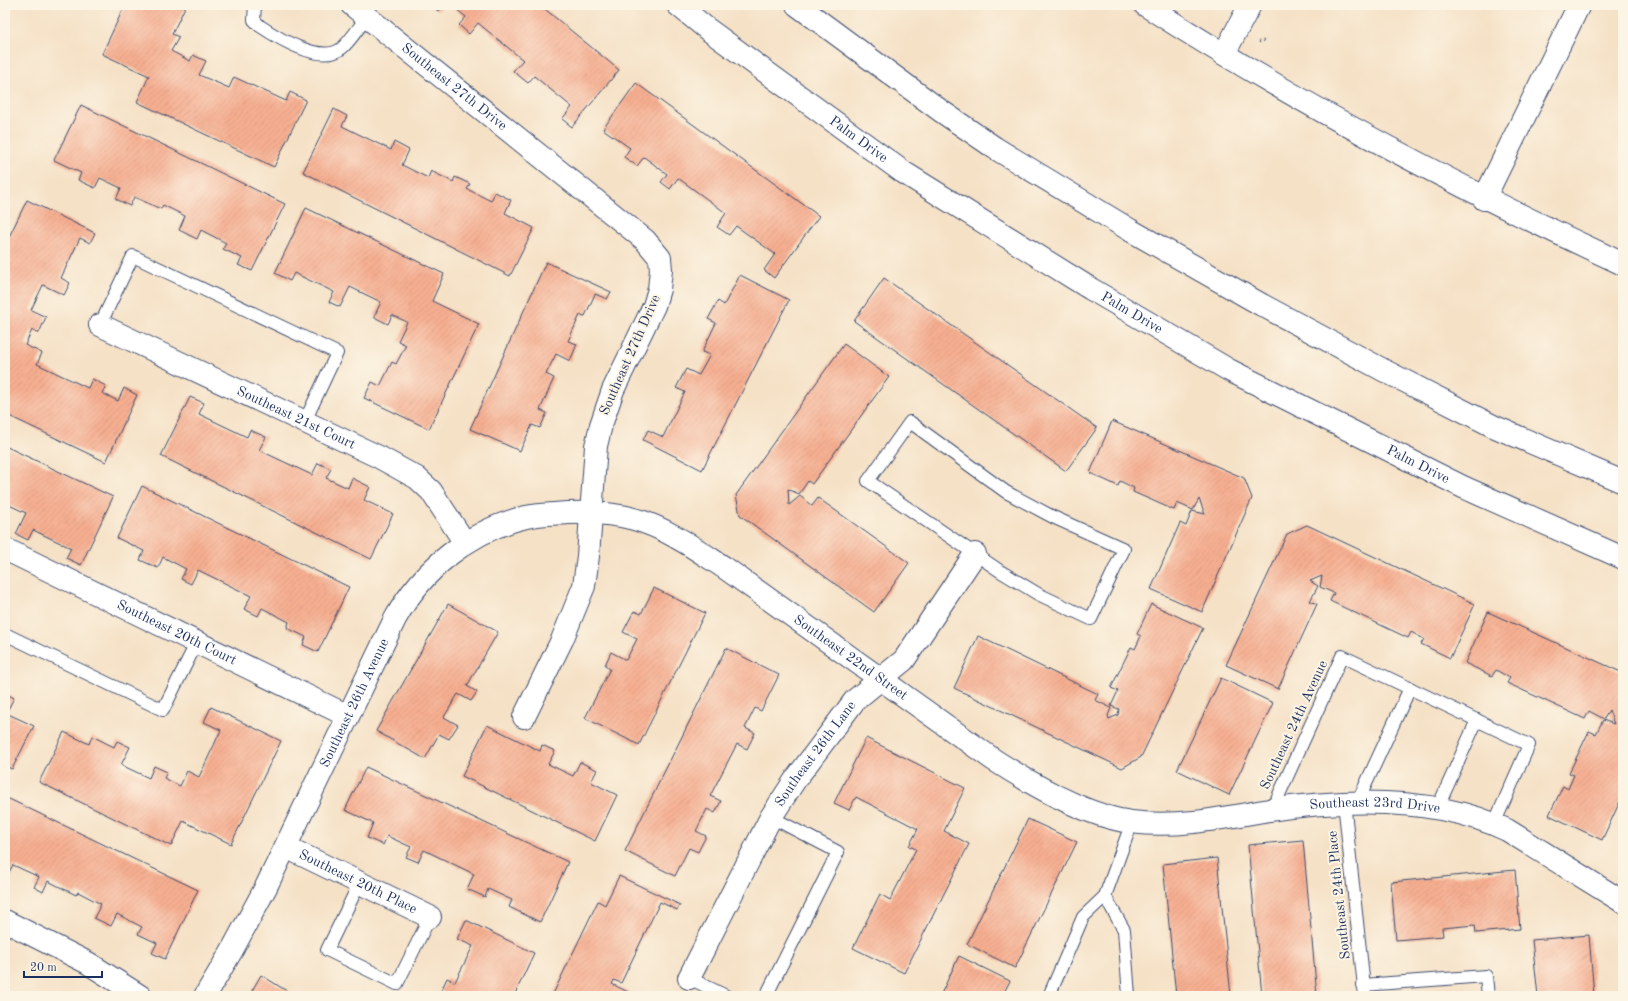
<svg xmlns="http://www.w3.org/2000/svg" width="1628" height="1001" font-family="'Old Standard TT',serif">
  <defs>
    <pattern id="building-hatch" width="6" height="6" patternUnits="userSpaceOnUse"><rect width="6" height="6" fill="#f7af91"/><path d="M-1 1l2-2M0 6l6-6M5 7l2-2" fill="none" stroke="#d3977f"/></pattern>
  </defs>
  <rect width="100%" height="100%" fill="#fcf5e5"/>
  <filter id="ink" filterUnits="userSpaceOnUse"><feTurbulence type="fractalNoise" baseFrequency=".025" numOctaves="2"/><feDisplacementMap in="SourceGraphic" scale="8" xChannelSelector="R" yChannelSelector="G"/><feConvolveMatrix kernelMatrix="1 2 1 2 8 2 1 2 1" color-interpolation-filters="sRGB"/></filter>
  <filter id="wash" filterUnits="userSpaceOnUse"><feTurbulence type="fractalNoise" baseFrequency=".012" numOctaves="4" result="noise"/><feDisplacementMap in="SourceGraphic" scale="16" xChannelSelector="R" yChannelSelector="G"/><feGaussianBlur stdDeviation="0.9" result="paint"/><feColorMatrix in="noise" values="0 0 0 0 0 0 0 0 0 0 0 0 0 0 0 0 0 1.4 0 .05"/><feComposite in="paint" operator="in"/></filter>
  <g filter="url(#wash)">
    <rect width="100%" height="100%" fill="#f5e1c6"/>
    <g id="blocks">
      <g fill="url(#building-hatch)">
        <polygon points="125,5 186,5 172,34 179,37 171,51 190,61 193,55 206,61 199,75 229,88 234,77 286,101 290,92 306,100 274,167 137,102 149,76 102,54"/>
        <polygon points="431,5 443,5 438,11"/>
        <polygon points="451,5 540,5 619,70 572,127 562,119 572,107 534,76 528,83 513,71 523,60 478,23 469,34 459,25 466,17"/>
        <polygon points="636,83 819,216 774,278 764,270 775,254 736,226 729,235 717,227 726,213 678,178 670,189 661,182 667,174 644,157 637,166 624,157 630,148 603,129"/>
        <polygon points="81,105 285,204 252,271 238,265 242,258 223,249 226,243 201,230 197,239 179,230 185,216 163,205 161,209 134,197 130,206 116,199 121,188 100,178 95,188 78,180 81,173 54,160"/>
        <polygon points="334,109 347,116 342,126 391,150 394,142 409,150 402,165 428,178 431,171 453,182 455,177 470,184 467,189 491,201 495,192 511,200 505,213 534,228 510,276 303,172"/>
        <polygon points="27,200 95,233 90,243 80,238 61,278 70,283 64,295 43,285 31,310 46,317 39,333 32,330 25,345 42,353 37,364 88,388 92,379 106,386 102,393 118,401 124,388 137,395 106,462 5,414 5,245"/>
        <polygon points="306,208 444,274 432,301 479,324 429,429 364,398 372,382 380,386 392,362 396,364 406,345 398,341 407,322 392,315 388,324 374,317 381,302 350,287 340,307 329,302 334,292 294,273 290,281 275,273"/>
        <polygon points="546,262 611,292 607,299 595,294 585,316 580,315 568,341 577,344 570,361 556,354 546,374 554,378 540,410 547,413 540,428 532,425 520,451 470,429"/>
        <polygon points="740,275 789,300 702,470 643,440 648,430 663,437 685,392 676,388 686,369 699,375 710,355 702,352 716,323 708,319 718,301 724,305"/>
        <polygon points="884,278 1097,428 1066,471 854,321"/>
        <polygon points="844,344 889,377 812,484 808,481 799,494 788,489 789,505 800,496 812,506 818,498 909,563 874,612 740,515 736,495"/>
        <polygon points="190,397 204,403 199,414 247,437 250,430 266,437 259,450 312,475 318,463 331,469 326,478 348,488 352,478 370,487 364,500 393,514 371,559 161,456"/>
        <polygon points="1112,421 1244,478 1252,498 1202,612 1151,589 1180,523 1186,526 1192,511 1205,514 1199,499 1193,510 1177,503 1174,510 1133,492 1134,488 1120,481 1118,486 1090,473"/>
        <polygon points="5,446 113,497 81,565 66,558 71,548 33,530 28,540 16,534 26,513 5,503"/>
        <polygon points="142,486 349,587 318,652 303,645 306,637 287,628 289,622 262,608 258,616 244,609 251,596 198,570 191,584 181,579 186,569 163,557 158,568 140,560 144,551 117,538"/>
        <polygon points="1307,525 1475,604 1450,658 1421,644 1424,639 1411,632 1408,638 1330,601 1334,593 1320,587 1322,576 1310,581 1318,586 1310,601 1317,604 1278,689 1226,665 1287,534"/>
        <polygon points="654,588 705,613 639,745 585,718 610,669 605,665 611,652 626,660 637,639 623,632 634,611 641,614"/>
        <polygon points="448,604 498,632 467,686 477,692 471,701 458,694 444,717 458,725 449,739 439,734 425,759 376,731"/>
        <polygon points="1151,604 1203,628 1141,757 1122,768 954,688 978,636 1098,694 1095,700 1111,708 1108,716 1109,719 1118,715 1119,709 1111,706 1118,691 1111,688 1131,647 1135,649 1141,636 1137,634"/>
        <polygon points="1488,612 1623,673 1623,795 1602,840 1549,815 1563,786 1568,789 1574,775 1569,773 1589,731 1596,734 1603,720 1614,724 1609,710 1604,719 1589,711 1585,719 1507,683 1510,678 1496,670 1492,676 1465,663"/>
        <polygon points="726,648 779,675 761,711 755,708 745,728 755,733 747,749 737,744 710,796 721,801 715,813 707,809 696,831 706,836 698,852 689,848 675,876 625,851"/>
        <polygon points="1221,678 1273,703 1229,795 1177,770"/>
        <polygon points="5,693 14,698 6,713 34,726 12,769 5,766"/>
        <polygon points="211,707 281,741 231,844 183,821 171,846 39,782 64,732 89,744 92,736 114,747 117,741 130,747 121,765 149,778 154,766 167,772 164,778 180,786 187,771 199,777 221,730 204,722"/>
        <polygon points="487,725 540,751 542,745 555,751 548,764 573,776 580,762 597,770 591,782 617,795 595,841 462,776"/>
        <polygon points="866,738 965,788 944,831 969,844 904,973 853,948 880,894 890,900 916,849 909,846 918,829 856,797 849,810 834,803"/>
        <polygon points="366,767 568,862 540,922 509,907 512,900 488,889 485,897 467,889 474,874 424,850 418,862 406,857 411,847 387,836 383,845 367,838 373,823 345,810"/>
        <polygon points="5,797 198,890 165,959 152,953 157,943 138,934 142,927 117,914 111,926 94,918 101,904 78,892 76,895 48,881 43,892 34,887 39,877 13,865 8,874 5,872"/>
        <polygon points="1028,819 1077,842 1015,968 967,944"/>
        <polygon points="1303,840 1317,996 1262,996 1248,845"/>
        <polygon points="1217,858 1231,996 1176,996 1163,864"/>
        <polygon points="1515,870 1520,929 1476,933 1475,925 1442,928 1443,936 1396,940 1391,882"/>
        <polygon points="619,876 680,905 677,910 660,902 621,983 614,980 612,984 630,993 629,996 552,996 598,901 605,905"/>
        <polygon points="466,920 534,953 514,996 451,996 441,991 447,978 455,982 473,946 457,939"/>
        <polygon points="1589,935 1594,996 1538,996 1532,940"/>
        <polygon points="959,956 1010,981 1002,996 940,996"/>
        <polygon points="261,975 295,996 249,996"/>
      </g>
    </g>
  </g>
  <g filter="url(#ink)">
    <use href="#blocks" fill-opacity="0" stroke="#3c4a6e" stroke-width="1"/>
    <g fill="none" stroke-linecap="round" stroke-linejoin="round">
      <g stroke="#3c4a6e" stroke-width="14">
        <g id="lane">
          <path d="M255,5L254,20L260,26C278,38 322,65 342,48C351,40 359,27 367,17"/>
          <polyline points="100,325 133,256 337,353 304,423"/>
          <polygon points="910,422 1006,492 1053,517 1124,549 1091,619 1038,594 1000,571 868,481"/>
          <polyline points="5,634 163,710 197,642"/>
          <polyline points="1358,801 1410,688"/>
          <polyline points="1344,802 1365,996"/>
          <polyline points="1437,809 1477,720"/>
          <polyline points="1272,810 1342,656 1529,745 1494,824"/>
          <polyline points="360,882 327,950 397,984 430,917"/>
          <polyline points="1105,896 1124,930 1129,996"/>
          <polyline points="689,978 726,996"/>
          <polyline points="1363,985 1486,976 1488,996"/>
          <polyline points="766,996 838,852 771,817"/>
          <polyline points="1049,996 1083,917 1105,896 1132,822"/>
        </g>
      </g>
      <g stroke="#3c4a6e" stroke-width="24">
        <g id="street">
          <path id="s1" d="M352,5L645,240L660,258L661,270L659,289L654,306L613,390L601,425L596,446L588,556L584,586L562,640L524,717"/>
          <path d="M1145,5C1297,103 1459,188 1623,264"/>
          <polyline points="1224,54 1250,5"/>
          <polyline points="1484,199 1579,5"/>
          <path id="s2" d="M100,325L379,457L417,478L431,491L465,543"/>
          <path id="s3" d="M5,549L348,716"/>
          <path id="s4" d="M286,847L430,917"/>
          <polyline points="5,921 88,963 140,996"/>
          <path id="s5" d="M689,978L771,817L795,780L855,700L904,660L975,554"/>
          <path id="s6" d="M205,996L231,952L266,887L395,619C422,570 470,530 526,517C539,514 554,514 568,513C590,512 613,513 634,519C667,528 697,550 725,568L994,760C1033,785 1086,816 1131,822C1177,828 1224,818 1269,810C1345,799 1436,796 1507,830L1623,902"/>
        </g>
      </g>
      <g stroke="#3c4a6e" stroke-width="24">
        <g id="secondary">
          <path id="s7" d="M678,5L706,28L903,172L1091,289L1229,370L1463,487L1623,558"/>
          <polyline points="797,5 941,111 995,148 1130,230 1262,305 1385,371 1493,426 1623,482"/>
        </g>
      </g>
      <polyline stroke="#3c4a6e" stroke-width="2.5" stroke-dasharray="1 3" stroke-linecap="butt" points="1259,42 1266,40"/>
      <use href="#lane" stroke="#fff" stroke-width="12"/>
      <use href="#street" stroke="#fff" stroke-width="22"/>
      <use href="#secondary" stroke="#fff" stroke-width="22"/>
    </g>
  </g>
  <g text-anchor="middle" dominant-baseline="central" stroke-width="4" stroke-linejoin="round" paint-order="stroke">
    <g font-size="14" fill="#1b2f5e" stroke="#fcf5e5">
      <text stroke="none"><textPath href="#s1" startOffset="131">Southeast 27th Drive</textPath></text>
      <text stroke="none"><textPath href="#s7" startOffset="225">Palm Drive</textPath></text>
      <text stroke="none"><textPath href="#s7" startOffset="549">Palm Drive</textPath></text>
      <text transform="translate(630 355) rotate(-66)">Southeast 27th Drive</text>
      <text stroke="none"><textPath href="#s2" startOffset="217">Southeast 21st Court</textPath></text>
      <text stroke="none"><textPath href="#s7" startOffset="873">Palm Drive</textPath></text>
      <text stroke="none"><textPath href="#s3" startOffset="191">Southeast 20th Court</textPath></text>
      <text stroke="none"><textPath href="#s6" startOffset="960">Southeast 22nd Street</textPath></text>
      <text stroke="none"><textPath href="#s6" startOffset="329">Southeast 26th Avenue</textPath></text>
      <text transform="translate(1294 725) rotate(-65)">Southeast 24th Avenue</text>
      <text stroke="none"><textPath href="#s5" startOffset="258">Southeast 26th Lane</textPath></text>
      <text stroke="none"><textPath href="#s6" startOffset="1533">Southeast 23rd Drive</textPath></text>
      <text stroke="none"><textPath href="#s4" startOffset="80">Southeast 20th Place</textPath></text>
      <text transform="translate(1339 895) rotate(-96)">Southeast 24th Place</text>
    </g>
  </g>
  <rect width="1628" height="1001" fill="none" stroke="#fcf5e5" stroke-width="20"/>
  <path d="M24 971v6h78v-6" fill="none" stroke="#1b2f5e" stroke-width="2"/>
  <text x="30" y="971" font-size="12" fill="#1b2f5e" stroke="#fcf5e5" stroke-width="3" paint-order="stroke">20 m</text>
</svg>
